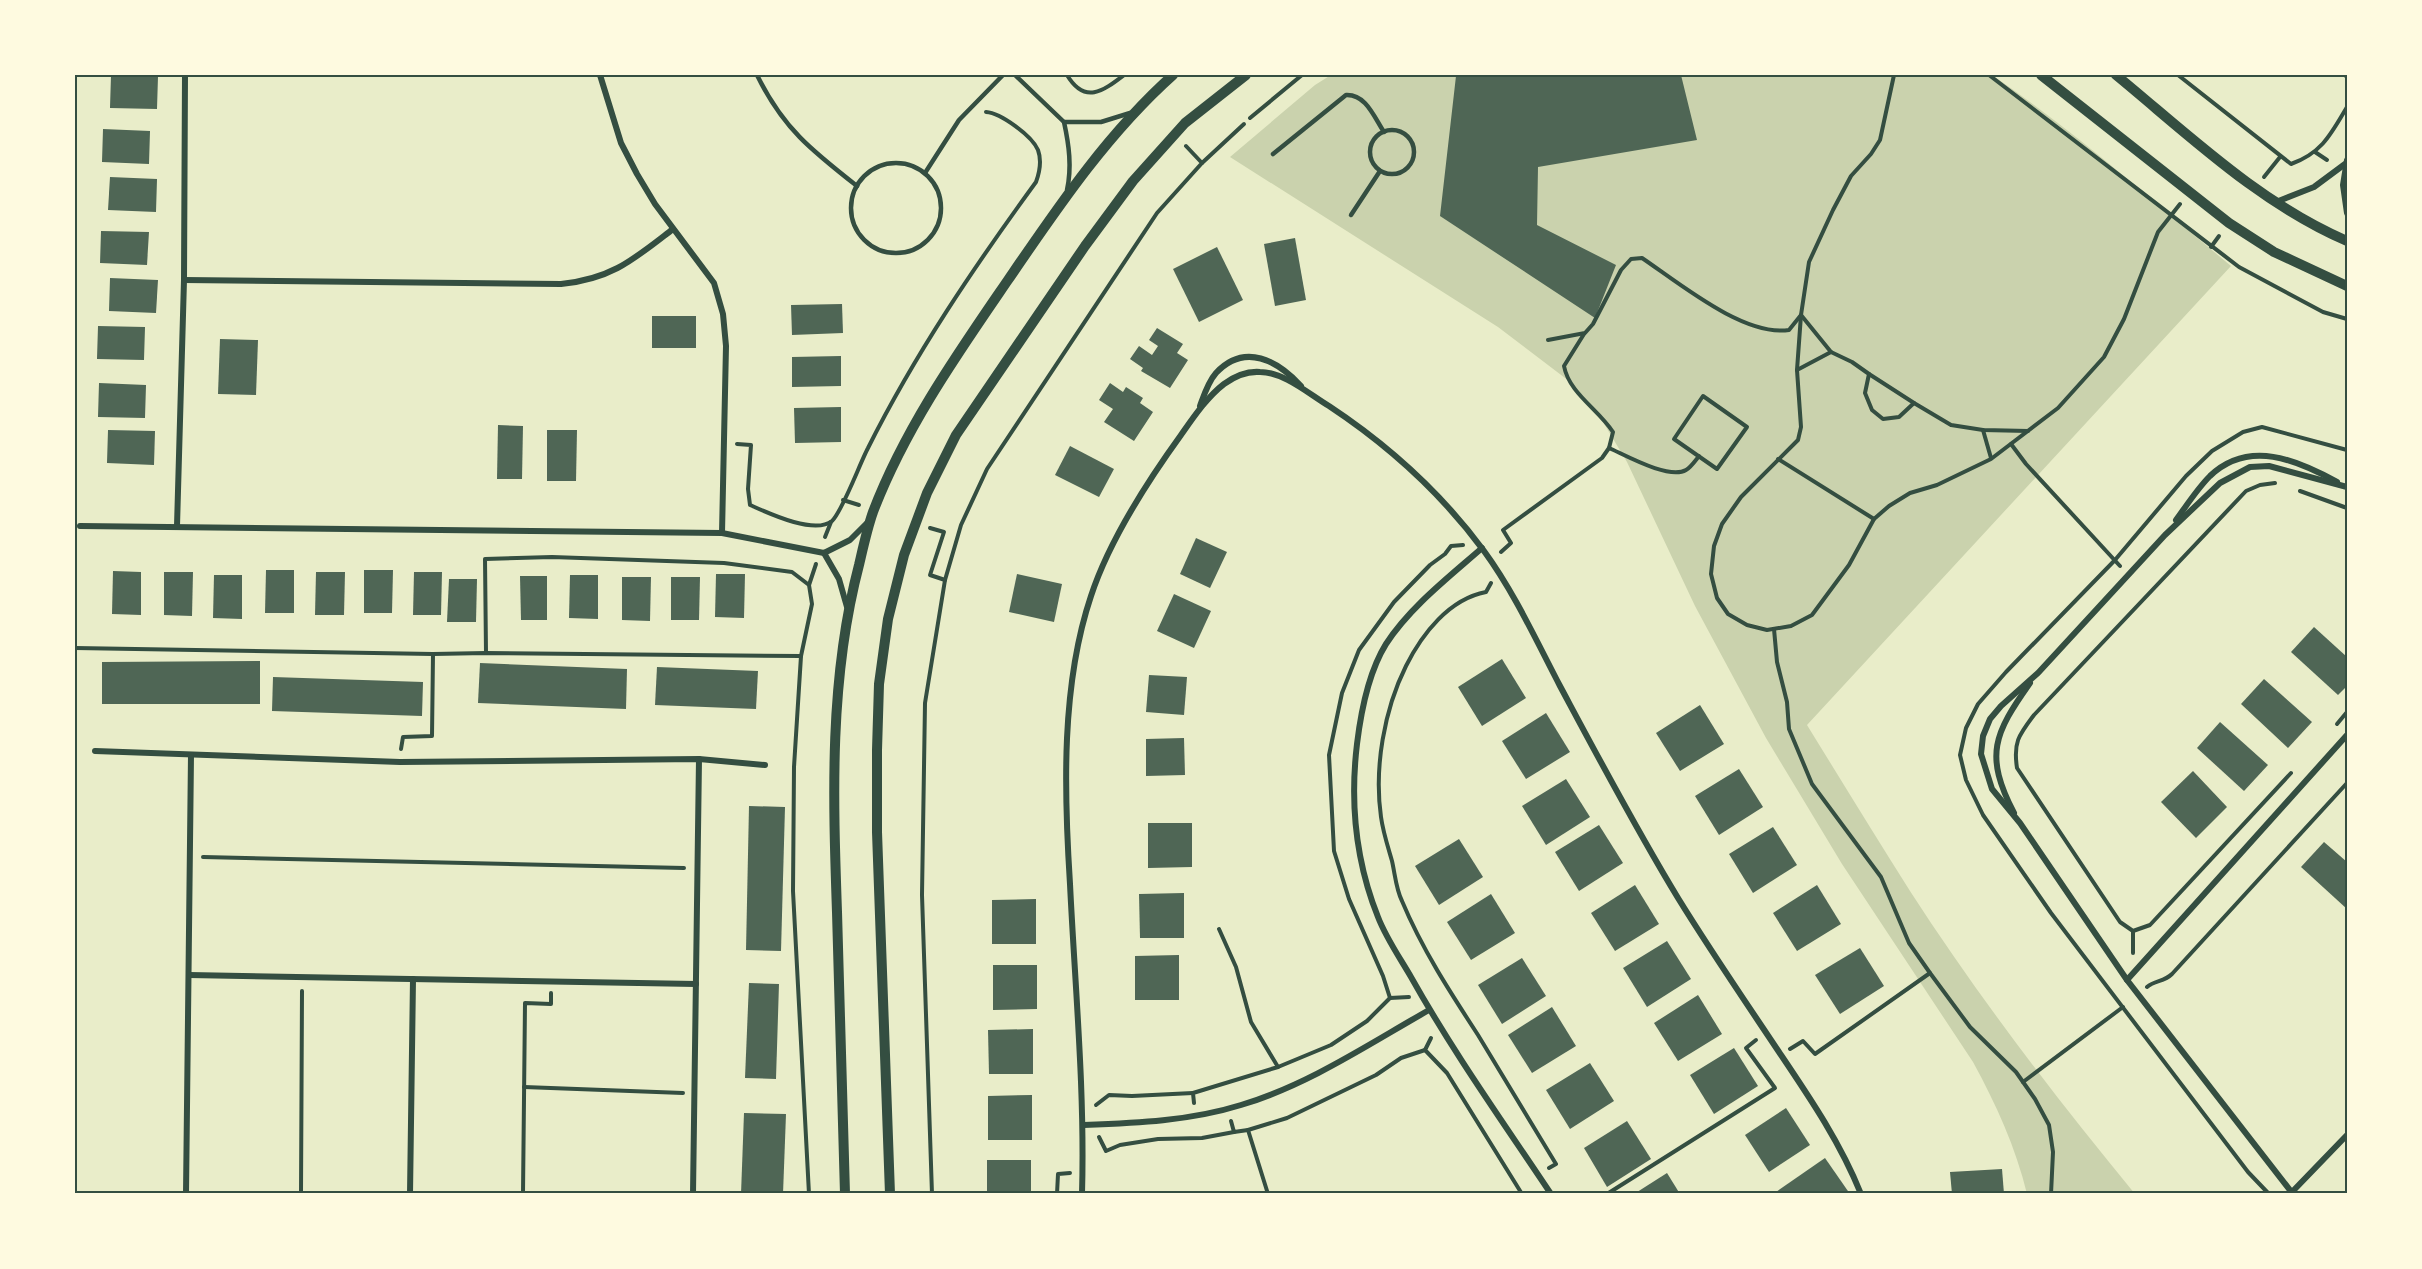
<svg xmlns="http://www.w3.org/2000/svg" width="2422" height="1269" font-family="Figtree,sans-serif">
  <rect width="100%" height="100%" fill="#e9edc9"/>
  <path fill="#cad2ad" d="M1331,75H1992C2077,133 2153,201 2231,266L1807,725C1841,780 1875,836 1910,891C1978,996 2055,1097 2135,1194H2027C2016,1148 1996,1104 1973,1062L1842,864L1766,738L1695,606L1627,462L1603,422L1569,381L1498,327L1230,157L1315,85Z"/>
  <g fill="#4f6655">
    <polygon points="111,75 158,76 157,109 110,108"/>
    <polygon points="1463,75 1681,75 1697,140 1538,167 1537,225 1616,265 1595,318 1440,216 1456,76"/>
    <polygon points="103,129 150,131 149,164 102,162"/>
    <polygon points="110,177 157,179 156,212 108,210"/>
    <polygon points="101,231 149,232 147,265 100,263"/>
    <polygon points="1295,238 1306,300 1275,306 1264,244"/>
    <polygon points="1217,247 1243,300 1199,322 1173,269"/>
    <polygon points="110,278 158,280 156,313 109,311"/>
    <polygon points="842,304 843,333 792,335 791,305"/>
    <rect x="652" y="316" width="44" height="32"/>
    <polygon points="98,326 145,327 144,360 97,359"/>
    <polygon points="1157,328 1183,344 1177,353 1188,360 1170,388 1141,371 1143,368 1130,359 1139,346 1152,355 1158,346 1149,340"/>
    <polygon points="220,339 258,340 256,395 218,394"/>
    <polygon points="841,356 841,386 792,387 792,357"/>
    <polygon points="99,383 146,385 145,418 98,417"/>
    <polygon points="1110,383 1123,392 1126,387 1143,398 1140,403 1153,412 1134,441 1104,422 1113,409 1099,400"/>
    <polygon points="841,407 841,442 795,443 794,408"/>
    <polygon points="498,425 523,426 522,479 497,479"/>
    <polygon points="108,430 155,431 154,465 107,463"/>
    <polygon points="547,430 577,430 576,481 547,481"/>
    <polygon points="1070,446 1114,469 1099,497 1055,475"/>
    <polygon points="1196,538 1227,552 1210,588 1180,574"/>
    <polygon points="266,570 294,570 294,613 265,613"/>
    <polygon points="364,570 393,570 392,613 364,613"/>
    <polygon points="113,571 141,572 141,615 112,614"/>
    <polygon points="164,572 193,572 192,616 164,615"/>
    <polygon points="316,572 345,572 344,615 315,615"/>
    <polygon points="414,572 442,572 441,615 413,615"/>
    <polygon points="716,574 745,574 744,618 715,617"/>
    <polygon points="1017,574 1062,584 1054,622 1009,612"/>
    <polygon points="214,575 242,575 242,619 213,618"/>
    <polygon points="570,575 598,575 598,619 569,618"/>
    <polygon points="520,576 547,576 547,620 521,620"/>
    <polygon points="622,577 651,577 650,621 622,620"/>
    <polygon points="671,577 700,577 699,620 671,620"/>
    <polygon points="449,579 477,579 476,622 447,622"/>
    <polygon points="1174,594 1211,611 1194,648 1157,631"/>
    <polygon points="2314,627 2347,657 2347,686 2338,695 2291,652"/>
    <polygon points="1502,659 1526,698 1482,726 1458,687"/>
    <polygon points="260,661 260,704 102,704 102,662"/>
    <polygon points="480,663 627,669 626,709 478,703"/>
    <polygon points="657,667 758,671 756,709 655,705"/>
    <polygon points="1149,675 1187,677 1184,715 1146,712"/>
    <polygon points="273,677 423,682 422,716 272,711"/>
    <polygon points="2264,679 2312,722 2288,748 2241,704"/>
    <polygon points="1700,705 1724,744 1680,771 1656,733"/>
    <polygon points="1546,713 1570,752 1526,779 1502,741"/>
    <polygon points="2220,722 2268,765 2244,791 2197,748"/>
    <polygon points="1184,738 1185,775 1146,776 1146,739"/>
    <polygon points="1739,769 1763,807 1719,835 1695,796"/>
    <polygon points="2193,771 2227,807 2196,838 2161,802"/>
    <polygon points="1566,779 1590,817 1546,845 1522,806"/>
    <polygon points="749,806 785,807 781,951 746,950"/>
    <polygon points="1148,823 1192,823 1192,867 1148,868"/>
    <polygon points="1599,825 1623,863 1579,891 1555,852"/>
    <polygon points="1773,827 1797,865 1753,893 1729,854"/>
    <polygon points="1459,839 1483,877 1439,905 1415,866"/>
    <polygon points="2324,842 2347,862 2347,909 2301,867"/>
    <polygon points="1635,885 1659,924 1615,951 1591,913"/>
    <polygon points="1817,885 1841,924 1797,951 1773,913"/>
    <polygon points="1184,893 1184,938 1140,938 1139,894"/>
    <polygon points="1491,894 1515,933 1471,960 1447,922"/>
    <polygon points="1036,899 1036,944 992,944 992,900"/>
    <polygon points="1667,941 1691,979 1647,1007 1623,968"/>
    <polygon points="1860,948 1884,986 1840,1014 1815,975"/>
    <polygon points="1179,955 1179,1000 1135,1000 1135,956"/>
    <polygon points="1522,958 1546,996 1502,1024 1478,985"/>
    <polygon points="993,965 1037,965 1037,1009 993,1010"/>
    <polygon points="749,983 779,984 776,1079 745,1078"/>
    <polygon points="1698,995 1722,1034 1678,1061 1654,1023"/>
    <polygon points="1552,1007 1576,1046 1532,1073 1508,1035"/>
    <polygon points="1033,1029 1033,1074 989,1074 988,1030"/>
    <polygon points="1734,1048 1758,1086 1714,1114 1690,1075"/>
    <polygon points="1590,1063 1614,1101 1570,1129 1546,1090"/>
    <polygon points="1032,1095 1032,1140 988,1140 988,1096"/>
    <polygon points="1786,1108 1810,1145 1769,1172 1745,1135"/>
    <polygon points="744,1113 786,1114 783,1194 741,1194"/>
    <polygon points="1627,1121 1651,1159 1607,1187 1584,1148"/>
    <polygon points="1825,1158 1850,1194 1773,1194"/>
    <rect x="987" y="1160" width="44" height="34"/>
    <polygon points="2002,1169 2004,1194 1952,1194 1950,1172"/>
    <polygon points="1667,1173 1680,1194 1634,1194"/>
  </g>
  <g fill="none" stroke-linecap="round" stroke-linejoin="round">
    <g stroke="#344e41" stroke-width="4">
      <path d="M1067,75C1085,105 1103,91 1124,75"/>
      <polyline points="1894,75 1880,140 1871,154 1851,176 1833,210 1809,262 1801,315 1797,370 1801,427 1798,440 1741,497 1722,524 1714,546 1711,574 1717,598 1728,614 1747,625 1767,630 1791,626 1812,615 1849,565 1874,519 1889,506 1910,493 1937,485 1991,459 2058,408 2104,357 2124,319 2158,232 2180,204"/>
      <polyline points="1989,75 2239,267 2323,312 2347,319"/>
      <path d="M2178,75L2291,164C2322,153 2331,134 2347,107"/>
      <polyline points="2345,75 2347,77"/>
      <polyline points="1250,118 1302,75"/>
      <polyline points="2315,152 2327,160"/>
      <polyline points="1202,163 1244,124"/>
      <polyline points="2264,177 2280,157"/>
      <polyline points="2211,247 2219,236"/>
      <path d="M1548,340L1585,333L1593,324L1621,270L1631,259L1642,258C1679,283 1744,337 1789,330L1801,315L1831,352L1852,362L1869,374L1865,393L1872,410L1883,419L1899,417L1914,403L1951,425L1983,430L2028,431"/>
      <polyline points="1797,370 1831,352"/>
      <polyline points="1869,374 1914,403"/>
      <polygon points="1703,396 1747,427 1717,469 1674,439"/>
      <polyline points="1983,430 1991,458"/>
      <path d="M737,444L751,445L748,489L750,505C768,513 814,535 832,521C842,512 860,463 868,448C915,354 974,267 1036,182C1040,171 1042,161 1038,150C1032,136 1001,113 986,112"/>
      <polyline points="2011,444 2026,464 2120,566"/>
      <path d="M1609,448C1625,455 1669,480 1686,470C1691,467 1695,461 1699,456"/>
      <polyline points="1778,459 1874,519"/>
      <path d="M2275,483L2260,485L2246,491L2034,715C2019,735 2013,742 2017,768L2120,922L2133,931L2150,925L2291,773"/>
      <polyline points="2300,491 2347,508"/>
      <polyline points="843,500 859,505"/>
      <polyline points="930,528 944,532 930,575 945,580"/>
      <polyline points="825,537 831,522"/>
      <path d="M1501,552L1511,543L1503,530L1602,458L1609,448L1613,432C1598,409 1569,393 1564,366L1584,334"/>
      <path d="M1491,583L1486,592C1449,599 1422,634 1406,666C1384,710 1374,768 1381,817C1383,832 1388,847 1392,861C1395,874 1396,889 1402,901C1422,949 1450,992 1478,1035C1504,1078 1530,1121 1556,1164L1549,1168"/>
      <polyline points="809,585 816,564"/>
      <polyline points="1774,629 1777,662 1787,702 1789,729 1812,784 1881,877 1909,943 1930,973 1970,1027 2016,1072 2035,1099 2049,1125 2053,1152 2051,1194"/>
      <polyline points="75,648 433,654 486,653 801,656"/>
      <polyline points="486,653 485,559 552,557 724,563 792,572 809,585 812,604 801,656 794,767 793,891 809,1194"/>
      <polyline points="2337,724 2347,712"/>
      <polyline points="401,749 403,737 432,736 433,654"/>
      <polyline points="203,857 684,868"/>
      <polyline points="2133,953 2133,931"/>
      <path d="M2147,987C2155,980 2164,982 2172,974L2347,783"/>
      <polyline points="1409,997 1390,998 1383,976 1349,899 1334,851 1329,755 1342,693 1359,650 1394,602 1430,565 1445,554 1451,546 1463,545"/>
      <polyline points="1431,1038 1425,1050 1447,1073 1522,1194"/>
      <polyline points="1790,1049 1803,1041 1815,1054 1930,973"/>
      <polyline points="1278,1067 1331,1045 1367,1021 1390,998"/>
      <polyline points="2023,1082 2123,1007"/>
      <polyline points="524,1087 683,1093"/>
      <polyline points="1194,1103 1193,1093 1278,1067 1251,1022 1236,967 1219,929"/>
      <polyline points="1096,1105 1109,1095 1132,1096 1193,1093"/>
      <polyline points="1231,1121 1234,1132 1248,1130 1268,1194"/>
      <polyline points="1248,1130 1287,1118 1376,1075 1401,1058 1425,1050"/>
      <polyline points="1099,1137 1106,1151 1120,1145 1158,1139 1202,1138 1234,1132"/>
      <polyline points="301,1194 302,991"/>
      <polyline points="523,1194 525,1003 551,1004 551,993"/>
      <polyline points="932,1194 922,895 925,703 945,580 961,525 987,469 1157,213 1202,163 1186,146"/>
      <polyline points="1057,1194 1058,1174 1070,1173"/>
      <polyline points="1607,1194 1775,1088 1746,1048 1756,1040"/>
      <polyline points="2269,1194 2248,1172 2051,913 1983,815 1966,780 1960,755 1966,728 1978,704 2006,672 2115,560 2186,476 2212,451 2243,432 2262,427 2347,450"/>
    </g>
    <g stroke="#344e41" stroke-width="4.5">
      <path d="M757,75C783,128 811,150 857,186"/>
      <polyline points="1015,75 1064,122 1101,122 1130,113"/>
      <path d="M1064,122C1069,145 1072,167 1067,190"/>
      <circle cx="1392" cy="152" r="22"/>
      <path d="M1273,154L1346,95C1366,94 1374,117 1384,132"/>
      <circle cx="896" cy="208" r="45"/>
      <polyline points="925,173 959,120 1003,75"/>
      <polyline points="1351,215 1380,171"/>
    </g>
    <g stroke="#344e41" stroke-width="6">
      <polyline points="600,75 621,143 637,174 655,204 714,283 723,314 726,346 722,533"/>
      <polyline points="2347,160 2343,185 2347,213"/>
      <polyline points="2276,202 2314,187 2345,164"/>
      <path d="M184,280L561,284C612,279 634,259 673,229"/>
      <path d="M1200,406C1204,395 1208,382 1216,373C1245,342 1278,361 1301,386"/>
      <path d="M2176,520C2187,505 2197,489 2210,476C2249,439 2297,460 2337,482"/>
      <polyline points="80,526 722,533 824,553 850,540 868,522"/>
      <polyline points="177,526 184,280 185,75"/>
      <path d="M1482,548C1449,577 1410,607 1386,644C1368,673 1361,711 1357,744C1350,802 1356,862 1378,917C1386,938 1400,958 1411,977C1453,1052 1503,1122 1551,1194"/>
      <polyline points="824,553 839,579 847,607"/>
      <polyline points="95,751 400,762 699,759 765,765"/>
      <path d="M2014,813C1984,755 1994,734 2030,683"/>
      <polyline points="189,975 696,984"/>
      <polyline points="2127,980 2347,735"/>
      <path d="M1083,1125C1136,1123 1190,1121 1241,1105C1308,1085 1369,1044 1429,1010"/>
      <polyline points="2292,1192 2347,1135"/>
      <polyline points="186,1194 191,755"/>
      <polyline points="410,1194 413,979"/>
      <polyline points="693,1194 699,759"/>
      <path d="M1082,1194C1085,1091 1075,987 1070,884C1064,791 1061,685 1091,596C1109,541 1147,482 1181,435C1193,418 1207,397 1224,384C1235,376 1247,371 1260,372C1284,372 1309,394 1329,406C1388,445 1442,494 1484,551C1514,592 1536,640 1560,686C1598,757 1636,829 1678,898C1710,950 1745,1001 1779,1052C1810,1098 1840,1142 1861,1194"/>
      <polyline points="2293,1194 2127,980 2020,823 1992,789 1981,754 1983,736 1990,719 2001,706 2038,673 2165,535 2220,483 2250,467 2269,466 2347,487"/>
    </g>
    <g stroke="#344e41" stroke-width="10">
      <polyline points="2041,75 2229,223 2274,252 2347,286"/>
      <path d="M2116,75C2189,135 2259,203 2347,241"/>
      <path d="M845,1194C842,1100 840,1006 837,912C833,796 829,679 859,565C863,548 867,529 873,512C905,428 958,353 1008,280C1058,207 1107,134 1173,75"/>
      <polyline points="890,1194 877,832 877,750 879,684 888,619 904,555 927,493 956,435 1085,246 1133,181 1185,123 1246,75"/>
    </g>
  </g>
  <rect width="2422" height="1269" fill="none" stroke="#fefae0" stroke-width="153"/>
  <rect x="76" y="76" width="2270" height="1116" fill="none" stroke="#344e41" stroke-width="2"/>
</svg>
